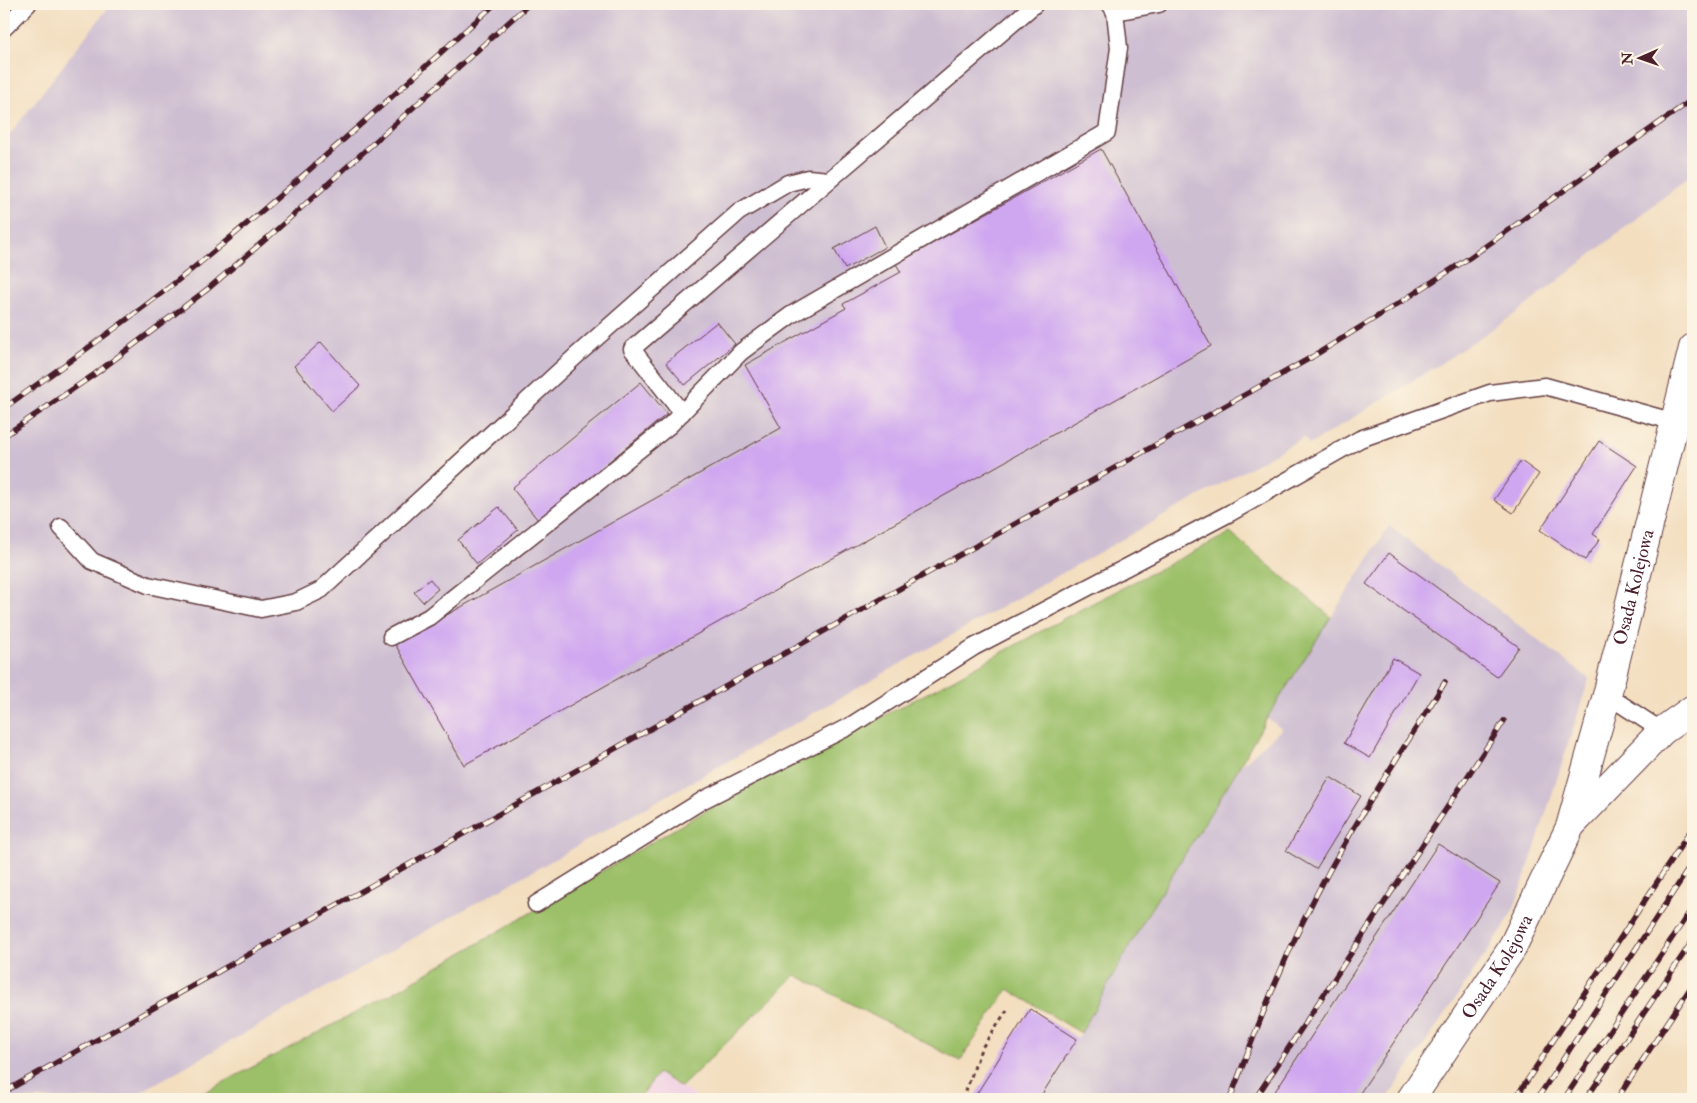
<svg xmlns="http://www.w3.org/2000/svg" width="1697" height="1103" font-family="'IM FELL Double Pica',serif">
  <rect width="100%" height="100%" fill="#fcf5e5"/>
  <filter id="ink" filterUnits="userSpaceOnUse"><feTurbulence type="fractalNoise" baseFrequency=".02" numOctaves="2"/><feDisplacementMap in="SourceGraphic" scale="10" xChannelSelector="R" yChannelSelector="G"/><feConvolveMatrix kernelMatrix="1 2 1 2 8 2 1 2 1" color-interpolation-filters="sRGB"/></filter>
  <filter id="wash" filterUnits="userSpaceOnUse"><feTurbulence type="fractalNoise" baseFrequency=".0096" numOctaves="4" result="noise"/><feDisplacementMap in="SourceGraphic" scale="20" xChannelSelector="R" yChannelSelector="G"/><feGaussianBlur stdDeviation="1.12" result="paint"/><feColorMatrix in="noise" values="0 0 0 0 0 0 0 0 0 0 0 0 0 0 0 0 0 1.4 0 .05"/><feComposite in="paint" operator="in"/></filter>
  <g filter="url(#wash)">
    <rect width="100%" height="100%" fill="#f3dec0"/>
    <polygon fill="#f1d0e4" points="658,1073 700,1099 640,1099"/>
    <g fill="#cebed1">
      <polygon points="111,4 1693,4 1693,174 1521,310 1440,364 1309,445 1304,437 128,1099 4,1099 4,142"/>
      <polygon points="1389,526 1589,679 1532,857 1514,908 1502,930 1387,1099 977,1099 974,1098 1030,1009 1078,1038 1147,915 1239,767 1282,729 1267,718"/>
    </g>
    <polygon fill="#9cc069" stroke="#73704a" points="1230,533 1331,617 1267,718 1239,767 1147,915 1081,1033 1008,989 960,1061 796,975 681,1087 658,1073 639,1099 192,1099 393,993 736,793 937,688 1085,607"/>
    <g id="blocks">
      <g fill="#cfa7f0">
        <polygon points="1101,149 1211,346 464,765 395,644 781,428 745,365 846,308 843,304 901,272 896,264"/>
        <polygon points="875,226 885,247 845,269 834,249"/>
        <polygon points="717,322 735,344 685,385 666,363"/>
        <polygon points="321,342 360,386 332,411 294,366"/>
        <polygon points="641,382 667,414 538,520 512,488"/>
        <polygon points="1599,441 1637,466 1593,534 1600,539 1585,560 1540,530"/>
        <polygon points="1521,461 1539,474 1513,513 1494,500"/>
        <polygon points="499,507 518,530 477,564 458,540"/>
        <polygon points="1389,553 1519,647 1497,677 1366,584"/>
        <polygon points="430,579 438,589 423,602 414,592"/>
        <polygon points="1393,658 1419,673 1370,758 1344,743"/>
        <polygon points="1330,777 1361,796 1316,869 1286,851"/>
        <polygon points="1438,844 1500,883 1356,1099 1270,1099"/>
        <polygon points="1030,1009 1077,1039 1039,1099 977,1099 974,1098"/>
      </g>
    </g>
  </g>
  <g filter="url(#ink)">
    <use href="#blocks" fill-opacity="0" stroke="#633c41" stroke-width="1"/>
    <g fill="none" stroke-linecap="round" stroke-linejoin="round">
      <g stroke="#633c41" stroke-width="19">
        <g id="lane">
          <polyline points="1110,4 1115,12 1159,4"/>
          <polyline points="4,28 28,4"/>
          <polyline points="682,413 632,349 1035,4"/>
          <polyline points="61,527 92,561 148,585 261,609 296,602 321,590 577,355 739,212 788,183 808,178 829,180"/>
          <polyline points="391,637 429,617 670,425 741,352 791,315 1107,132 1119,48 1115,12"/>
          <polyline points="1607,695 1662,731"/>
          <polyline points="536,904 703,800 850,726 974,647 1230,513 1360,439 1490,393 1545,386 1675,422"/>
        </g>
      </g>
      <g stroke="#633c41" stroke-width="30">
        <g id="street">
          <polyline points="1572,824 1662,731 1693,709"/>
          <path id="s1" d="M1411,1099L1511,950L1570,827L1607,695L1693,348"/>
        </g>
      </g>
      <polyline stroke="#633c41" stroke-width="3" stroke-dasharray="4 4" stroke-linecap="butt" points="963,1099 981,1049 1009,1007"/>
      <use href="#lane" stroke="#fff" stroke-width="16"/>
      <use href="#street" stroke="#fff" stroke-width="28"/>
      <g stroke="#4a1f2b" stroke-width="5.5">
        <g id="rail">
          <path d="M4,408C77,356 150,305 219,247C314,169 404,85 495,4"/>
          <polyline points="4,436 95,374 209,288 273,233 529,4"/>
          <polyline points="4,1092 1312,357 1404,300 1469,258 1693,99"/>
          <path d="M1230,1099C1259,1022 1288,945 1328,873C1364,807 1406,745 1445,682"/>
          <polyline points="1255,1099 1504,721"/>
          <polyline points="1515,1099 1693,827"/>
          <polyline points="1537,1099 1693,862"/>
          <polyline points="1564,1099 1693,907"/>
          <polyline points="1586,1099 1693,940"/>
          <polyline points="1617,1099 1693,984"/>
          <polyline points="1692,1099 1693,1097"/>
        </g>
      </g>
      <use href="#rail" stroke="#fcf5e5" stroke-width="4" stroke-dasharray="11" stroke-linecap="butt"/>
    </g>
  </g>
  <g text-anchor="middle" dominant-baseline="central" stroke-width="5" stroke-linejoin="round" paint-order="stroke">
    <g font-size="19" fill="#4a1f2b" stroke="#fcf5e5">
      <text stroke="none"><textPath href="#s1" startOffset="564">Osada Kolejowa</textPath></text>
      <text stroke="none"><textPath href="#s1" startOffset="158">Osada Kolejowa</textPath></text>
    </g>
  </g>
  <rect width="1697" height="1103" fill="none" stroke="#fcf5e5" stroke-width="20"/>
  <g transform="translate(1640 58) rotate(268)" stroke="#fcf5e5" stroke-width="4" paint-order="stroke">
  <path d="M0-4L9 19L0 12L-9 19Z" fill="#4a1f2b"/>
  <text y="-8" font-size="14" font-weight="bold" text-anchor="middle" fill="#4a1f2b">N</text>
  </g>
</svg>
